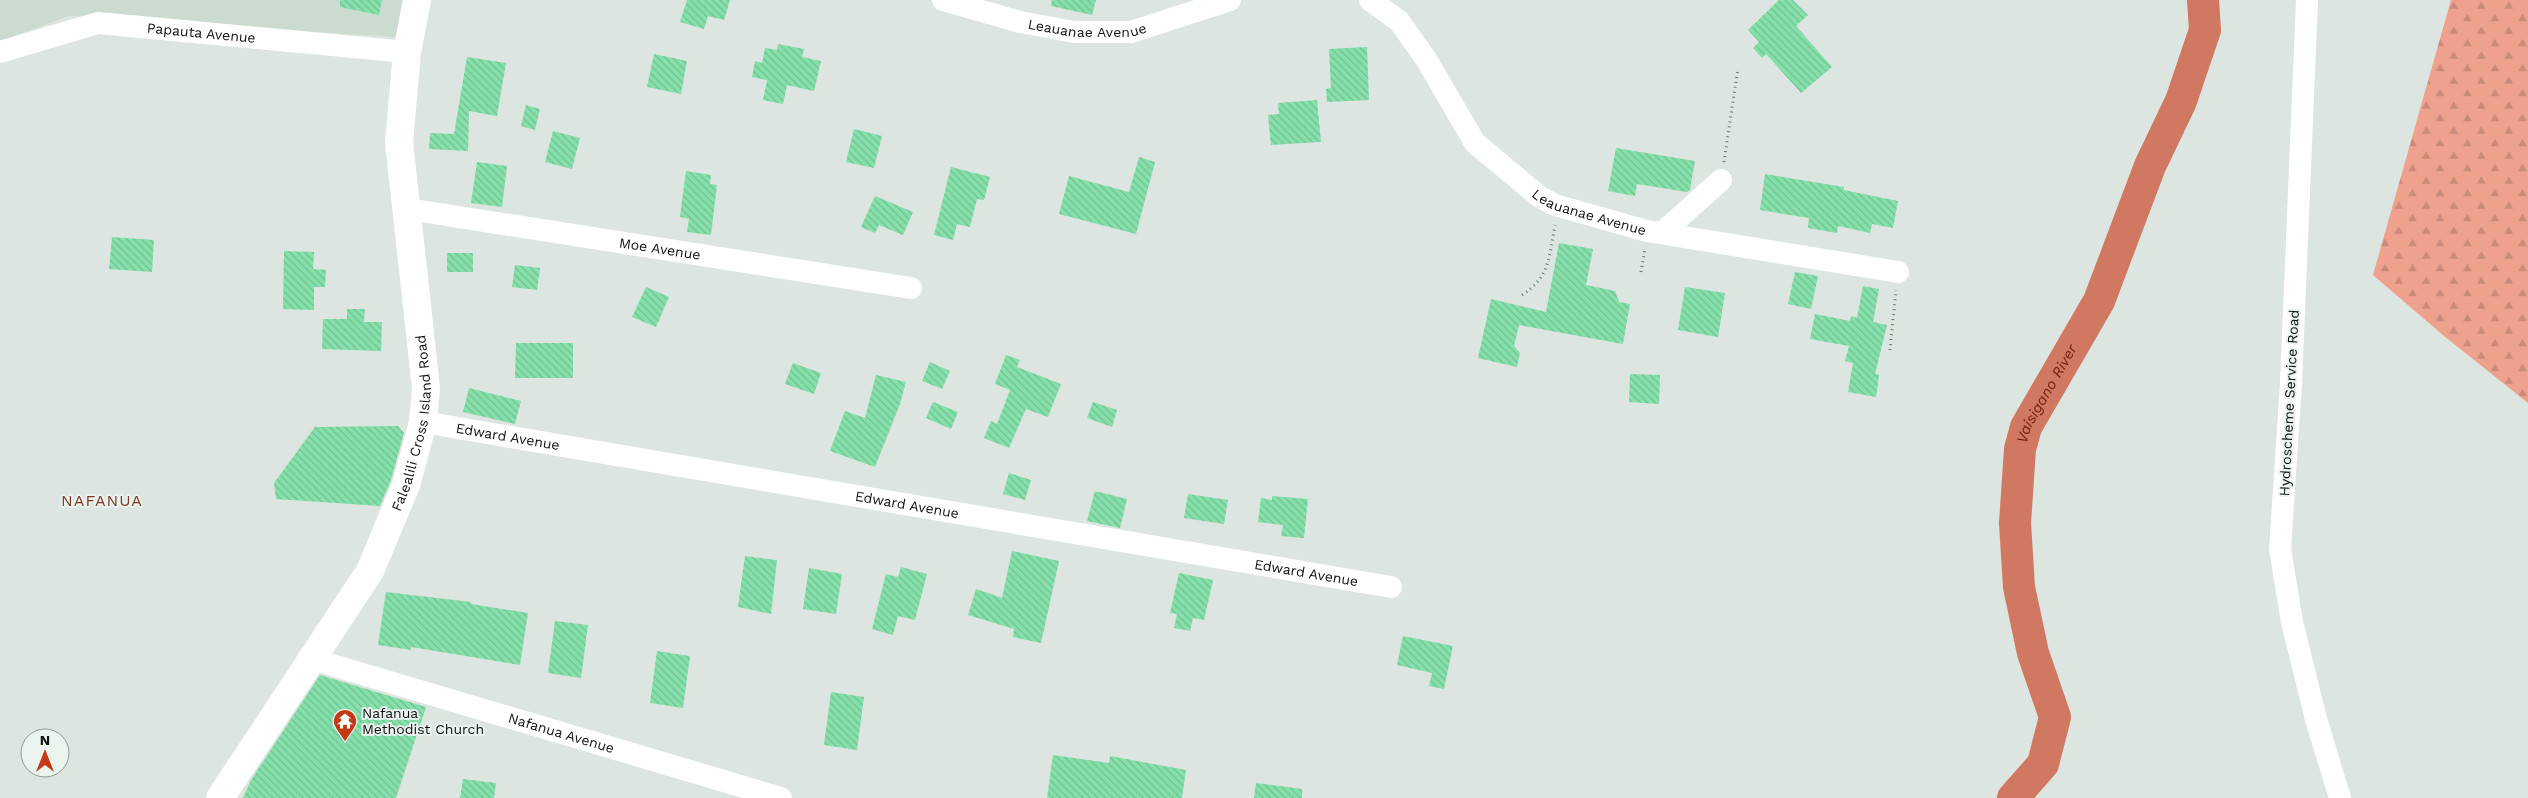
<svg xmlns="http://www.w3.org/2000/svg" width="2528" height="798" font-family="'Work Sans',sans-serif">
  <defs>
    <pattern id="forest-firs" width="22" height="20" patternUnits="userSpaceOnUse" patternTransform="scale(1.25)"><rect width="22" height="20" fill="#eea18d"/><path d="M5 1l3.5 6h-7zM16 11l3.5 6h-7z" fill="#cb8a79"/></pattern>
    <pattern id="building-back-hatch" width="6" height="6" patternUnits="userSpaceOnUse" patternTransform="scale(1.25)"><rect width="6" height="6" fill="#85e0ab"/><path d="M-1 5l2 2M0 0l6 6M5-1l2 2" fill="none" stroke="#72bf92"/></pattern>
  </defs>
  <rect width="100%" height="100%" fill="#dce5df"/>
  <polygon fill="#cbdbd0" points="0,0 403,0 396,37 69,16 0,41"/>
  <polygon fill="url(#forest-firs)" points="2451,0 2528,0 2528,403 2444,336 2373,275"/>
  <g fill="none" stroke-linecap="round" stroke-linejoin="round">
    <path stroke="#d07861" stroke-width="32" id="s1" d="M2013,798L2043,764L2055,717L2033,653L2019,587L2015,523L2020,449L2026,427L2099,301L2150,166L2181,101L2205,30L2203,0"/>
  </g>
  <g fill="url(#building-back-hatch)">
    <polygon points="340,0 382,0 379,15 340,7"/>
    <polygon points="687,0 730,0 724,20 708,16 704,29 680,22"/>
    <polygon points="1052,0 1096,0 1092,15 1051,6"/>
    <polygon points="1779,0 1793,0 1808,15 1796,26 1832,67 1801,93 1766,54 1762,58 1753,48 1759,42 1748,30"/>
    <polygon points="778,44 804,49 802,57 821,61 814,91 787,85 783,104 763,100 767,80 752,77 755,61 762,63 765,48 777,50"/>
    <polygon points="1367,47 1369,100 1327,102 1326,89 1331,88 1329,49"/>
    <polygon points="654,54 687,61 681,94 647,87"/>
    <polygon points="467,57 506,63 497,116 469,111 468,151 429,149 430,133 454,134"/>
    <polygon points="1317,100 1321,142 1271,145 1268,115 1279,114 1278,103"/>
    <polygon points="526,105 540,109 535,130 521,126"/>
    <polygon points="854,129 882,136 874,168 846,162"/>
    <polygon points="553,131 580,138 572,169 545,162"/>
    <polygon points="1616,148 1695,161 1690,190 1687,192 1637,184 1635,196 1608,191"/>
    <polygon points="1139,157 1155,162 1136,234 1059,214 1069,176 1129,192"/>
    <polygon points="477,162 507,166 502,207 471,203"/>
    <polygon points="951,167 990,177 984,200 977,199 970,227 957,224 953,240 934,235"/>
    <polygon points="686,171 711,175 710,184 717,185 711,235 687,232 689,219 680,217"/>
    <polygon points="1765,174 1844,187 1844,190 1898,201 1893,228 1872,224 1870,233 1838,226 1837,233 1808,228 1809,218 1760,210"/>
    <polygon points="875,196 913,212 903,235 879,225 875,233 861,227"/>
    <polygon points="112,237 154,240 152,272 109,269"/>
    <polygon points="1559,243 1593,249 1586,285 1615,291 1619,302 1630,304 1623,344 1519,325 1514,346 1520,353 1517,367 1478,358 1491,299 1546,312"/>
    <polygon points="284,251 314,252 313,269 326,270 325,287 314,287 314,310 283,309"/>
    <rect x="447" y="253" width="26" height="19"/>
    <polygon points="515,265 540,268 537,290 512,287"/>
    <polygon points="1795,272 1818,276 1811,309 1788,304"/>
    <polygon points="1863,286 1879,289 1873,322 1887,325 1875,374 1879,375 1876,397 1848,392 1853,363 1845,361 1849,346 1810,339 1815,314 1850,321 1851,316 1857,318"/>
    <polygon points="646,287 669,297 656,327 632,317"/>
    <polygon points="1685,287 1725,293 1718,337 1678,330"/>
    <polygon points="347,309 365,309 364,322 382,322 381,351 322,349 323,319 347,319"/>
    <polygon points="516,343 573,343 573,378 515,378"/>
    <polygon points="1006,355 1020,360 1017,367 1061,384 1048,417 1026,409 1009,448 984,438 991,421 997,424 1010,390 995,384"/>
    <polygon points="930,362 950,371 942,389 922,381"/>
    <polygon points="793,363 821,373 814,394 785,384"/>
    <polygon points="1630,374 1660,375 1659,404 1629,402"/>
    <polygon points="876,375 906,382 900,404 875,467 830,451 845,411 865,418"/>
    <polygon points="469,388 521,401 515,424 463,412"/>
    <polygon points="933,402 958,412 951,429 926,418"/>
    <polygon points="1093,402 1117,410 1112,427 1087,418"/>
    <polygon points="398,426 404,433 391,480 380,506 276,499 274,483 315,427"/>
    <polygon points="1009,473 1031,480 1025,500 1003,494"/>
    <polygon points="1095,491 1127,499 1120,528 1087,521"/>
    <polygon points="1188,494 1228,500 1224,524 1184,518"/>
    <polygon points="1272,496 1308,499 1304,538 1281,536 1283,525 1258,522 1261,498 1272,500"/>
    <polygon points="1012,551 1059,561 1041,643 1013,637 1014,629 968,615 976,589 1002,598"/>
    <polygon points="745,556 777,560 771,614 738,607"/>
    <polygon points="901,567 927,574 915,620 898,616 893,635 872,629 886,574 898,577"/>
    <polygon points="809,568 842,574 836,614 803,609"/>
    <polygon points="1179,573 1213,580 1204,620 1193,618 1190,631 1174,628 1177,614 1170,613"/>
    <polygon points="386,592 471,602 471,604 528,613 520,665 411,647 411,650 378,645"/>
    <polygon points="555,621 588,625 581,678 548,673"/>
    <polygon points="1403,636 1453,646 1444,689 1429,686 1432,673 1397,665"/>
    <polygon points="657,651 690,656 683,708 650,703"/>
    <polygon points="320,675 426,707 396,798 243,798 251,780"/>
    <polygon points="831,692 864,697 857,750 824,745"/>
    <polygon points="1053,755 1109,763 1110,756 1186,770 1182,798 1047,798"/>
    <polygon points="463,779 496,783 494,798 460,798"/>
    <polygon points="1256,783 1302,789 1302,798 1254,798"/>
  </g>
  <g fill="none" stroke-linecap="round" stroke-linejoin="round">
    <g stroke="#6f7571" stroke-width="3" stroke-dasharray="1 4" stroke-linecap="butt">
      <polyline points="1724,162 1738,68"/>
      <polyline points="1641,272 1645,249"/>
      <path d="M1522,295C1550,277 1549,257 1555,225"/>
      <polyline points="1890,350 1896,290"/>
    </g>
    <g stroke="#fff" stroke-width="22">
      <path id="s2" d="M943,0L1020,22L1074,32H1131L1230,0"/>
      <path id="s3" d="M1370,0L1399,21L1426,59L1475,143L1540,197L1555,205L1647,231L1898,272"/>
      <polyline points="2307,0 2291,383 2280,549 2292,622 2316,719 2340,798"/>
      <path id="s4" d="M0,52L98,23L407,52"/>
      <path id="s5" d="M408,209L911,288"/>
      <polyline points="1662,233 1721,180"/>
      <path id="s6" d="M423,422L1391,587"/>
      <path id="s7" d="M312,659L781,798"/>
    </g>
    <path stroke="#fff" stroke-width="28" id="s8" d="M220,798L370,571L406,485L423,422L426,388L399,142L407,52L417,0"/>
  </g>
  <defs>
    <g id="temple-pin" transform="scale(1.25)"><path d="M0 17L-7.5 6A9.5 9.5 0 1 1 7.5 6Z" fill="#c23913" stroke="#eaf3ed"/><path d="M0-6L5-2H3V0L6.5 2.5H4V6H1.5V3h-3V6H-4V2.5H-6.5L-3 0V-2H-5Z" fill="#fff"/></g>
  </defs>
  <g fill-rule="evenodd">
    <use href="#temple-pin" x="345" y="721"/>
  </g>
  <g text-anchor="middle" dominant-baseline="central" stroke-width="4" stroke-linejoin="round" paint-order="stroke">
    <g font-size="14" fill="#0f1210" stroke="#eaf3ed">
      <text stroke="none"><textPath href="#s2" startOffset="148">Leauanae Avenue</textPath></text>
      <text stroke="none"><textPath href="#s4" startOffset="206">Papauta Avenue</textPath></text>
      <text stroke="none"><textPath href="#s3" startOffset="316">Leauanae Avenue</textPath></text>
      <text stroke="none"><textPath href="#s5" startOffset="255">Moe Avenue</textPath></text>
      <text transform="translate(2289 403) rotate(-87)">Hydroscheme Service Road</text>
      <text stroke="none"><textPath href="#s8" startOffset="428">Falealili Cross Island Road</textPath></text>
      <text stroke="none"><textPath href="#s6" startOffset="86">Edward Avenue</textPath></text>
      <text stroke="none"><textPath href="#s6" startOffset="491">Edward Avenue</textPath></text>
      <text stroke="none"><textPath href="#s6" startOffset="896">Edward Avenue</textPath></text>
      <text stroke="none"><textPath href="#s7" startOffset="260">Nafanua Avenue</textPath></text>
    </g>
    <g font-size="14" fill="#0f1210" stroke="#eaf3ed" text-anchor="start">
      <text x="362" y="713">Nafanua<tspan x="362" dy="16">Methodist Church</tspan></text>
    </g>
    <g font-size="15" font-style="italic" fill="#72220d" stroke="#eaf3ed">
      <text stroke="none"><textPath href="#s1" startOffset="429">Vaisigano River</textPath></text>
    </g>
    <g font-size="16" letter-spacing="1" fill="#7c3726" stroke="#eaf3ed">
      <text x="102" y="500">NAFANUA</text>
    </g>
  </g>
  <g transform="translate(45 753)"><circle r="24" fill="#eaf3ed" stroke="#929995"/>
  <path d="M0-4L9 19L0 12L-9 19Z" fill="#c23913"/>
  <text y="-8" font-size="14" font-weight="bold" text-anchor="middle" fill="#0f1210">N</text>
  </g>
</svg>
